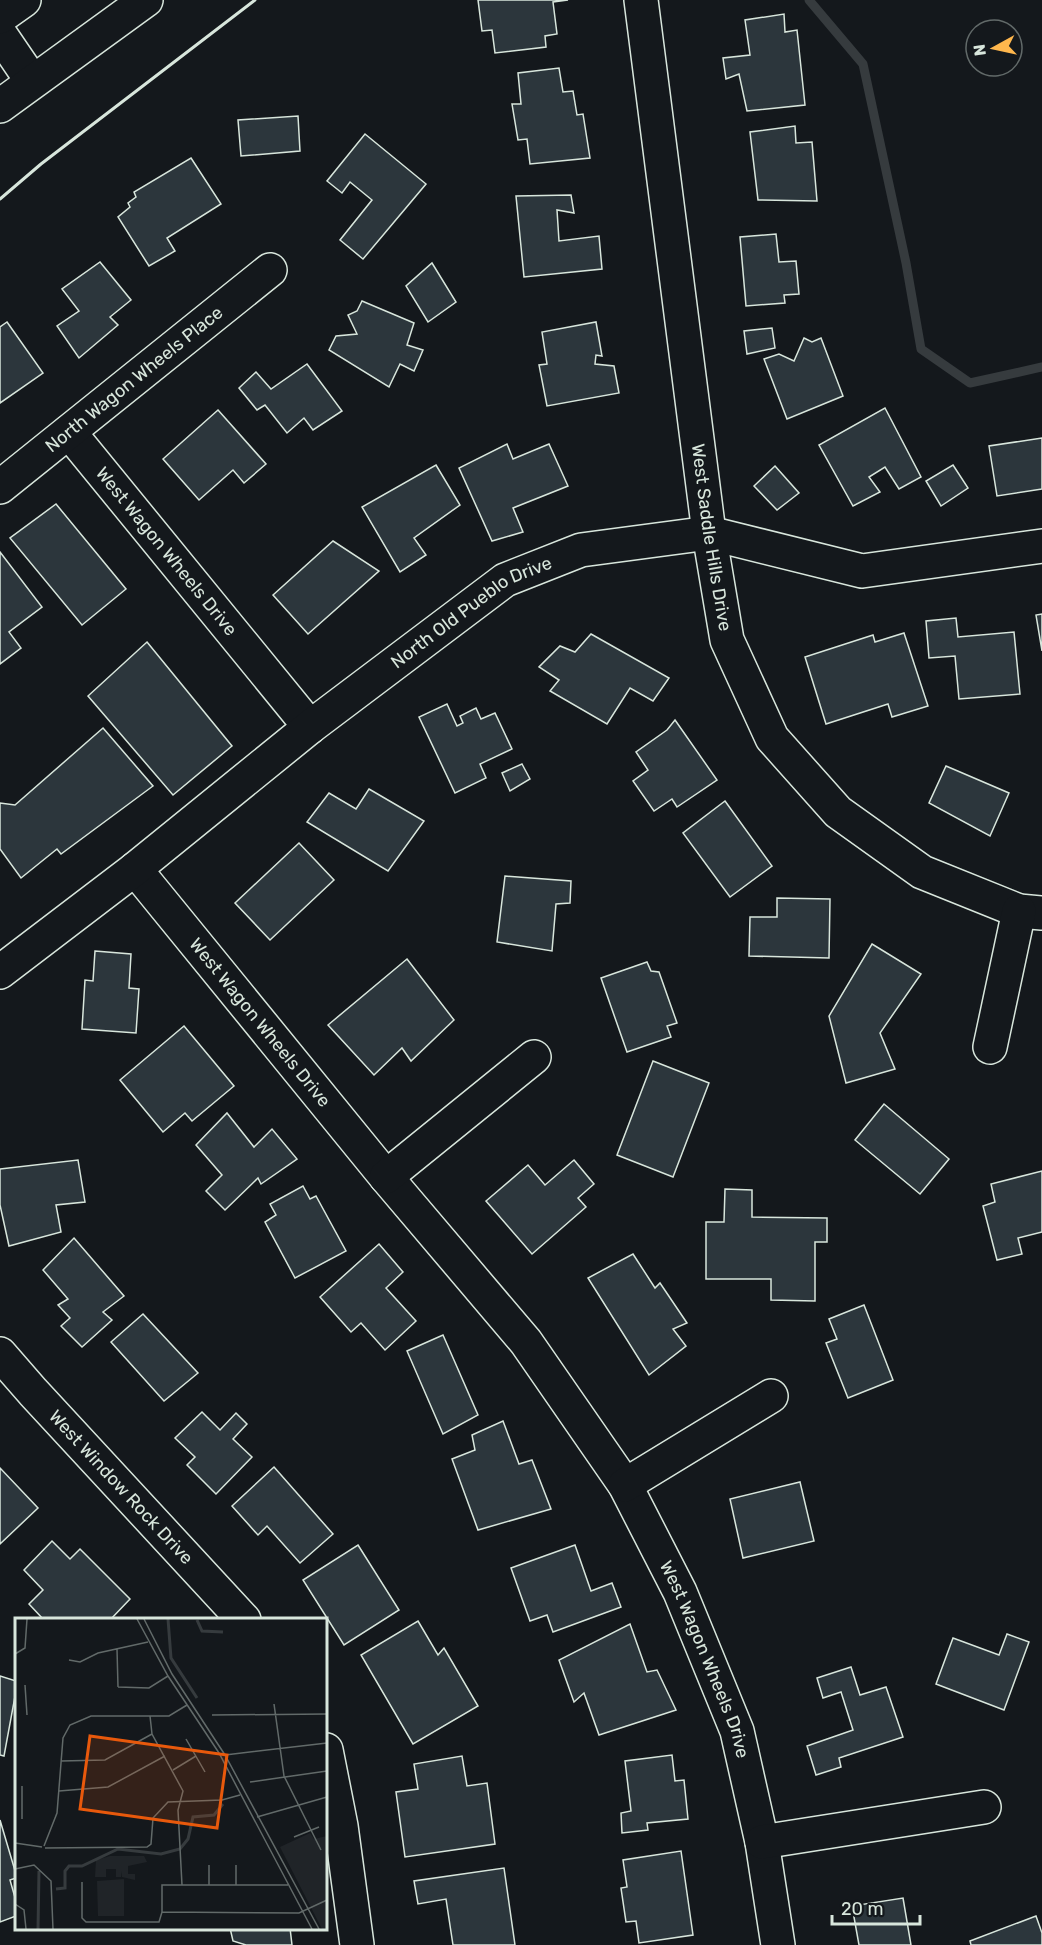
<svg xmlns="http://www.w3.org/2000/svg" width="1042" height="1945" font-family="Rubik,sans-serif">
  <rect width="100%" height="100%" fill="#14181c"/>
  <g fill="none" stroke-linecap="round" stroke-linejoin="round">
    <polyline stroke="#363b3e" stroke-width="9" points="809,0 863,64 906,263 921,349 970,383 1042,367"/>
  </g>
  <g fill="#2c363c" stroke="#d8e6dc" stroke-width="1.5">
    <polygon points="478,0 568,0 553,2 557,34 545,36 546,47 495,53 492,30 482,31"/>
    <polygon points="784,14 785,32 797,30 805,105 747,111 739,74 726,79 723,58 750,55 745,20"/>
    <polygon points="559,68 563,92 573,91 577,115 583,114 590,158 530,164 527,139 518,140 512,104 521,104 518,73"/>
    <polygon points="298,116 300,151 241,156 238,120"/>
    <polygon points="795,126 796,143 812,142 817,201 758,200 750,132"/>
    <polygon points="365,134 426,184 363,259 340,240 372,200 350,182 342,193 327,181"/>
    <polygon points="191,158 221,204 167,238 175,251 149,266 118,217 130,207 128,203 136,197 134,192"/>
    <polygon points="571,195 574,213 557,210 559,241 599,236 602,269 524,277 516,196"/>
    <polygon points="776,234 779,262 796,261 799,294 784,295 785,303 746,306 740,237"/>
    <polygon points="100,262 131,300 110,317 118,325 79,358 57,326 79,311 62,289"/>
    <polygon points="432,263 456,302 428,322 406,286"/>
    <polygon points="362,301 414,323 407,345 423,350 414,371 400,364 389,387 329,350 336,336 357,334 348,315 357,311"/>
    <polygon points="7,322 43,373 0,403 0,327"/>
    <polygon points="596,322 602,356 596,355 595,364 614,366 619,393 547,406 539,365 547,364 542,332"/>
    <polygon points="772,328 775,348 747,354 744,331"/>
    <polygon points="804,338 812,342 821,338 843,396 787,419 764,359 779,354 794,361"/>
    <polygon points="307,364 342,411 313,430 304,418 287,433 265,405 257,410 239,388 256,372 271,389"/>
    <polygon points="885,408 921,477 899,489 885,467 869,477 880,492 853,506 819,445"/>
    <polygon points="218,410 266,464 244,483 233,470 199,500 163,459"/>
    <polygon points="1042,438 1042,489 997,496 989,446"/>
    <polygon points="507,444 513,459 549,444 568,486 513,508 523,532 492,541 459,468"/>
    <polygon points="436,465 460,505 414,538 426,555 400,572 362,507"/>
    <polygon points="953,465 968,488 941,506 926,481"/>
    <polygon points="775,466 799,493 777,510 754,486"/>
    <polygon points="56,504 126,589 82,625 10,538"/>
    <polygon points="333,541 379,571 308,634 273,595"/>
    <polygon points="0,552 42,607 9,632 21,648 0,664"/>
    <polygon points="1042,614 1042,651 1036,615"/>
    <polygon points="956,618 958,637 1014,632 1020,694 959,699 955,656 929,658 926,621"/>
    <polygon points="904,633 928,706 892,717 888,704 826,724 805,657 873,635 875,642"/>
    <polygon points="591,634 669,678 653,701 630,688 607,724 550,691 559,680 539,667 560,646 575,652"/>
    <polygon points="147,642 232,746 173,795 88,696"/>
    <polygon points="447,704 457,726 463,723 460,716 476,708 481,719 495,713 512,749 480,764 486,778 455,793 419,717"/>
    <polygon points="675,720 717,780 677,807 672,799 654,811 633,781 648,770 636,752 667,730"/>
    <polygon points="103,728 153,786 61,854 57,849 21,878 0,849 0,803 15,805"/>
    <polygon points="522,764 530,779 510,791 502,773"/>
    <polygon points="946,766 1009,793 990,836 929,803"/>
    <polygon points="369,789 424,821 388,871 307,822 329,793 356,809"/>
    <polygon points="725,801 772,866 730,897 683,833"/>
    <polygon points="299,843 334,880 270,940 235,903"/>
    <polygon points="505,876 571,881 570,903 556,904 552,951 497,942"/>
    <polygon points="777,898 830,899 829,958 749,956 750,917 777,917"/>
    <polygon points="872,944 921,974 880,1033 895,1069 846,1083 829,1016"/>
    <polygon points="95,951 131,954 129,988 139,989 136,1033 82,1029 85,980 93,981"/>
    <polygon points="407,959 454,1020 411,1061 402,1048 374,1075 328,1025"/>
    <polygon points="647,962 651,971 659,972 677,1023 667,1026 671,1037 627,1052 601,978"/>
    <polygon points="184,1026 234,1086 192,1121 185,1113 163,1132 120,1080"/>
    <polygon points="653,1061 709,1083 673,1177 617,1155"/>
    <polygon points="884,1104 949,1159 920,1194 855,1140"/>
    <polygon points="227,1113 254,1147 272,1129 297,1159 261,1184 258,1178 225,1210 206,1191 222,1175 196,1145"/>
    <polygon points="78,1160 85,1202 56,1205 61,1232 9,1246 0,1205 0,1169"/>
    <polygon points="574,1160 594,1184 578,1198 586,1207 532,1254 486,1201 528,1165 545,1185"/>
    <polygon points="1042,1171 1042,1232 1018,1238 1022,1254 997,1260 983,1206 995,1202 991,1184"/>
    <polygon points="303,1186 310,1199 316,1196 346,1251 295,1278 265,1222 276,1215 270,1204"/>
    <polygon points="725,1189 752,1190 752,1217 827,1218 827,1242 815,1242 815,1301 771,1300 771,1279 706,1279 706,1222 724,1222"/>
    <polygon points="74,1238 124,1296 103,1312 112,1320 82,1347 61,1326 70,1318 58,1305 68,1299 43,1270"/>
    <polygon points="379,1244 403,1272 386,1288 416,1321 385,1350 361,1323 351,1332 320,1297"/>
    <polygon points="633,1254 655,1288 660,1283 687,1323 673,1329 686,1346 649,1375 588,1278"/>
    <polygon points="864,1305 893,1380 848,1398 826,1343 837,1339 829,1319"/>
    <polygon points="143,1314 198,1373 164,1401 111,1342"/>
    <polygon points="443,1335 478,1415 443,1434 407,1351"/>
    <polygon points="202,1412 220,1430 236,1413 247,1424 233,1439 252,1457 216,1494 187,1465 195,1457 175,1438"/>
    <polygon points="503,1421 519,1464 532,1460 551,1509 478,1530 452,1459 475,1450 472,1435"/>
    <polygon points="274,1467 333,1534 300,1563 267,1526 258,1535 232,1506"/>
    <polygon points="0,1468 38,1508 0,1544"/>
    <polygon points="800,1482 814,1541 743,1558 730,1499"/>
    <polygon points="52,1541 70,1559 80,1549 130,1599 110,1620 44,1620 29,1604 43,1590 24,1570"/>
    <polygon points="358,1545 399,1610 344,1645 303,1580"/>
    <polygon points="575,1545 591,1591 612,1583 621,1607 553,1632 547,1615 530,1621 511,1568"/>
    <polygon points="418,1621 438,1655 444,1648 478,1706 413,1744 361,1655"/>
    <polygon points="630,1624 647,1672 657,1670 676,1710 599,1735 584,1693 574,1702 559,1660"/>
    <polygon points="1007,1634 1029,1642 1004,1710 936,1684 953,1638 999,1655"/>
    <polygon points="851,1667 860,1695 886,1687 903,1737 839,1758 841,1767 816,1775 807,1746 853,1730 841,1692 823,1698 817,1678"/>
    <polygon points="0,1676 16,1681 16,1691 4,1756 0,1755"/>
    <polygon points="672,1755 675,1781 684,1780 688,1819 647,1823 648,1830 622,1833 621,1813 631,1811 625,1761"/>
    <polygon points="462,1756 467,1786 487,1783 495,1844 405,1857 396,1792 418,1789 414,1764"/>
    <polygon points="0,1820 16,1874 16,1878 10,1880 16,1901 16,1916 0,1922"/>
    <polygon points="681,1851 693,1935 639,1943 636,1921 626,1922 621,1888 627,1887 623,1860"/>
    <polygon points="504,1868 515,1945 453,1945 446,1899 418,1904 414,1881"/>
    <polygon points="903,1898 911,1945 859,1945 852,1906"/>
    <polygon points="1036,1916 1042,1933 1042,1945 971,1945 970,1941"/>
    <polygon points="230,1928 290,1928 292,1945 246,1945 233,1941"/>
  </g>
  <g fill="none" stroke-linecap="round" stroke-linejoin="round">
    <g stroke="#d8e6dc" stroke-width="36">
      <g id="minor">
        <path id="s1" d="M641,0L709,533L727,640L772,738L838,812L922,872L1019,911L1042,913"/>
        <polyline points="0,34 32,81"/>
        <path id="s2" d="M69,432L310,727"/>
        <path id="s3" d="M0,487L270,270"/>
        <path id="s4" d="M135,869L386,1177L526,1342L625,1485L680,1592L737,1731L762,1842L778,1945"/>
        <path id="s5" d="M0,972L135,869L310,727L505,580L581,550L709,533L862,571L1042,546"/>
        <polyline points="990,1047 1019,911"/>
        <polyline points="386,1177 534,1057"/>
        <path id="s6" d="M0,1354L33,1392L244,1620"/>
        <polyline points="625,1485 771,1396"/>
        <polyline points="326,1750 341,1826 357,1945"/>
        <polyline points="762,1842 984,1807"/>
      </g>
    </g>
    <g stroke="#d8e6dc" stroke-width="36">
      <g id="major">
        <polyline points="0,17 24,0"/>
        <polyline points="0,106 146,0"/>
      </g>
    </g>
    <use href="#minor" stroke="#14181c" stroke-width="33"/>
    <use href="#major" stroke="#14181c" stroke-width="33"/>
    <polyline stroke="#d8e6dc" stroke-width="3" points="0,199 41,164 255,0"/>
  </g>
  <g text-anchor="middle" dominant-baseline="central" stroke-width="4.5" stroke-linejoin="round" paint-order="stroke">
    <g font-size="18" fill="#d8e6dc" stroke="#14181c">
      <text stroke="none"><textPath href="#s3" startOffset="172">North Wagon Wheels Place</textPath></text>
      <text stroke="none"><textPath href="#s1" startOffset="542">West Saddle Hills Drive</textPath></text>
      <text stroke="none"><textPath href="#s2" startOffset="154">West Wagon Wheels Drive</textPath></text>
      <text stroke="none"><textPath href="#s5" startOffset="594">North Old Pueblo Drive</textPath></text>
      <text stroke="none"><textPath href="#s4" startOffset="198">West Wagon Wheels Drive</textPath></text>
      <text stroke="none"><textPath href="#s6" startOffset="180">West Window Rock Drive</textPath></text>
      <text stroke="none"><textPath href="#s4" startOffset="980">West Wagon Wheels Drive</textPath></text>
    </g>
  </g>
  <g transform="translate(15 1618)">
    <rect width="312" height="312" fill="#14181c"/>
    <path d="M95,238H129L132,244L113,248V256H120V262L107,259L106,253V259H101V251H91V259H80L81,242ZM109,261V298H83L82,263Z" fill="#202428"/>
    <path d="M295,215L299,221L312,218V311H307L265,229Z" fill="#202428"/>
    <path fill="none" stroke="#363b3e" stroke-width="3" d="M153,1L156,40L182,80M182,2L187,13L208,14M41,271L50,270V253L54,248H67L103,231L146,236L165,231L173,221L178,199L199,197L208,186M23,311L24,253"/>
    <path fill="none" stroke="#626a69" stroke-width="1.5" d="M122,1L153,58L204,135L297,311M129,1L157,56L210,137L304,311M102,31L103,69M0,36L10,30L12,1M54,42L65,44L83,35L133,24M10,67L12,97M103,69L134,70L153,58M259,86L269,158L306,232M197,97L312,96M135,98L137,116L168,173L163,192L167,267M171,121L190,154M210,137L312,125M46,143L90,142L137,116M158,152L181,138M235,164L312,153M44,173L93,169L150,138M242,199L312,179M7,201V168M279,219L304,209M0,225L27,229M29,228L42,195L48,120L55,107L76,98H154L172,87M30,230L132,229L136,226L138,200L153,184L207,182L225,177M0,251L19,247L36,263L38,311M67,264V300L71,304H144L147,294L284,295L312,282M194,267V247M221,267V247M0,286L9,292L11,311M147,294V267H273"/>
    <path fill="#e8590c" fill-opacity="0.15" stroke="#e8590c" stroke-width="3" d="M75,118L212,137L202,210L65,191Z"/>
    <rect width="312" height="312" fill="none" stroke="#d8e6dc" stroke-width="3"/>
  </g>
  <g transform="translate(994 48) rotate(262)"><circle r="28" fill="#14181c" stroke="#626a69" stroke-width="1.5"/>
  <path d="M0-4.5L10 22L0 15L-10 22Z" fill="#ffb74d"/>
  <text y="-9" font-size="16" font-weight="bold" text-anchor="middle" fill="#d8e6dc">N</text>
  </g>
  <path d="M832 1915v9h88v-9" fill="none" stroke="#d8e6dc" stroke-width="3"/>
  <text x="841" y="1915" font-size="18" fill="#d8e6dc" stroke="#14181c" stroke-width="4.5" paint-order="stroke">20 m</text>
</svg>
